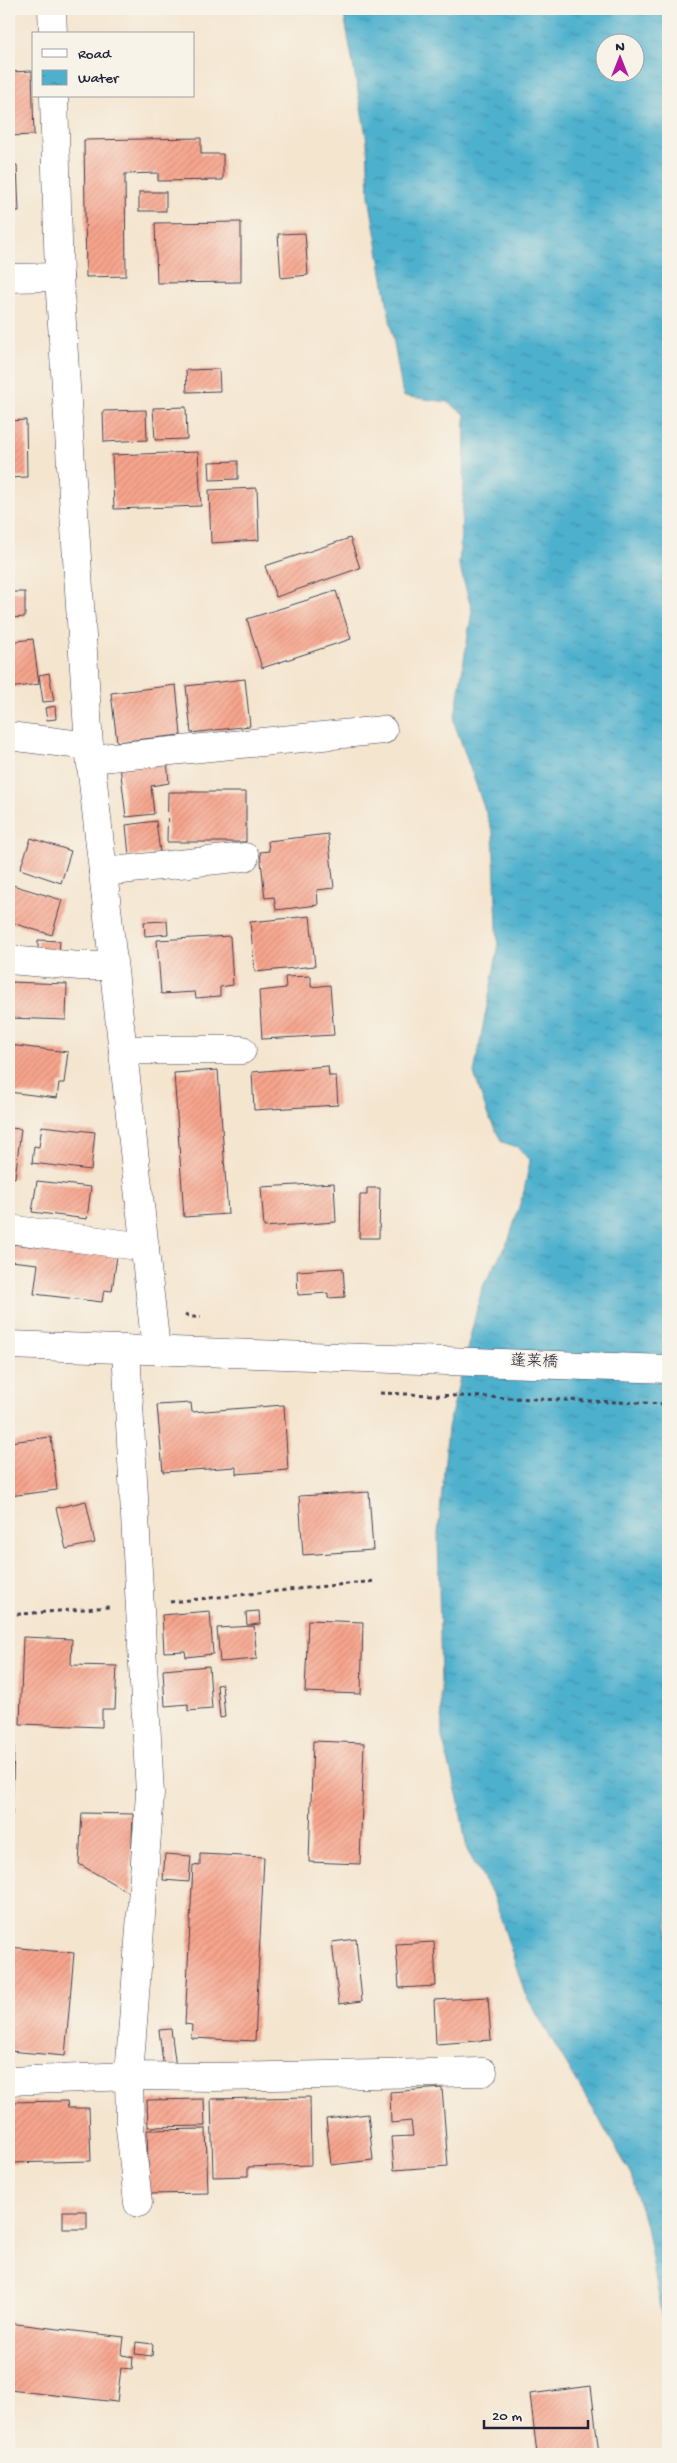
<svg xmlns="http://www.w3.org/2000/svg" width="677" height="2463" font-family="'Gochi Hand','Klee One',sans-serif">
  <defs>
    <pattern id="water-ripples" width="26" height="14" patternUnits="userSpaceOnUse" patternTransform="scale(1.25)"><rect width="26" height="14" fill="#4eb0cd"/><path d="M2 4q2-2 4 0t4 0M15 11q2-2 4 0t4 0" fill="none" stroke="#408fa8"/></pattern>
    <pattern id="building-hatch" width="6" height="6" patternUnits="userSpaceOnUse" patternTransform="scale(1.25)"><rect width="6" height="6" fill="#f7a48c"/><path d="M-1 1l2-2M0 6l6-6M5 7l2-2" fill="none" stroke="#d38d7a"/></pattern>
  </defs>
  <rect width="100%" height="100%" fill="#f7f3e8"/>
  <filter id="ink" filterUnits="userSpaceOnUse"><feTurbulence type="fractalNoise" baseFrequency=".02" numOctaves="2"/><feDisplacementMap in="SourceGraphic" scale="10" xChannelSelector="R" yChannelSelector="G"/><feConvolveMatrix kernelMatrix="1 2 1 2 8 2 1 2 1" color-interpolation-filters="sRGB"/></filter>
  <filter id="wash" filterUnits="userSpaceOnUse"><feTurbulence type="fractalNoise" baseFrequency=".0096" numOctaves="4" result="noise"/><feDisplacementMap in="SourceGraphic" scale="20" xChannelSelector="R" yChannelSelector="G"/><feGaussianBlur stdDeviation="1.12" result="paint"/><feColorMatrix in="noise" values="0 0 0 0 0 0 0 0 0 0 0 0 0 0 0 0 0 1.4 0 .05"/><feComposite in="paint" operator="in"/></filter>
  <g filter="url(#wash)">
    <rect width="100%" height="100%" fill="#f4e5cf"/>
    <path fill="url(#water-ripples)" stroke="#386984" fill-rule="evenodd" d="M343,9H668V2347L646,2226L630,2172L525,1994L494,1897L467,1850L458,1798L442,1737L438,1534L448,1428L482,1288L509,1239L524,1191L530,1161L518,1147L502,1142L488,1116L474,1073L498,949L493,833L454,722L472,611L459,564L464,486L465,414L447,402L403,396L369,196L367,141ZM604,42H634V72H604Z"/>
    <g id="blocks">
      <g fill="url(#building-hatch)">
        <polygon points="32,71 34,135 9,136 9,72"/>
        <polygon points="201,138 201,154 223,154 223,180 158,181 158,173 125,174 126,276 86,277 84,140"/>
        <polygon points="9,156 11,156 11,165 17,165 19,211 9,211"/>
        <rect x="139" y="192" width="27" height="19"/>
        <polygon points="241,222 241,282 157,283 155,223"/>
        <polygon points="305,233 308,275 281,278 278,234"/>
        <polygon points="219,369 220,391 187,392 186,370"/>
        <polygon points="186,407 187,439 155,440 153,408"/>
        <polygon points="146,410 147,440 104,442 103,411"/>
        <polygon points="26,420 27,477 9,478 9,421"/>
        <polygon points="198,452 201,506 114,509 112,455"/>
        <polygon points="238,461 238,479 210,480 209,462"/>
        <polygon points="257,488 259,540 211,543 209,490"/>
        <polygon points="350,538 360,568 276,597 265,566"/>
        <polygon points="336,591 351,639 262,668 247,619"/>
        <polygon points="9,592 25,592 25,617 9,618"/>
        <polygon points="33,639 39,684 9,688 9,642"/>
        <polygon points="49,673 54,701 43,702 39,675"/>
        <polygon points="245,679 250,726 191,733 186,686"/>
        <polygon points="176,685 181,735 117,742 111,693"/>
        <polygon points="55,706 56,719 47,720 45,708"/>
        <polygon points="167,760 169,783 151,786 154,814 126,817 120,766"/>
        <polygon points="168,792 246,792 246,842 167,842"/>
        <polygon points="156,821 160,853 129,856 126,825"/>
        <polygon points="328,834 334,888 317,890 318,905 276,910 274,897 265,898 260,852 269,851 268,841"/>
        <polygon points="31,838 71,851 61,883 20,869"/>
        <polygon points="9,884 62,900 52,935 9,922"/>
        <polygon points="310,916 315,966 255,972 250,922"/>
        <polygon points="167,921 168,934 145,936 144,922"/>
        <polygon points="230,936 233,985 220,987 220,996 196,998 195,992 161,994 157,940"/>
        <polygon points="38,940 60,941 59,953 38,951"/>
        <polygon points="311,976 311,987 330,985 334,1035 262,1039 259,991 286,988 285,977"/>
        <polygon points="9,982 67,984 66,1020 9,1018"/>
        <polygon points="9,1045 68,1052 64,1083 59,1083 57,1098 9,1092"/>
        <polygon points="328,1066 329,1076 336,1076 338,1105 254,1110 252,1072"/>
        <polygon points="218,1070 228,1214 184,1217 174,1073"/>
        <polygon points="42,1126 95,1132 91,1170 32,1163 34,1146 39,1147"/>
        <polygon points="9,1128 21,1129 15,1178 9,1177"/>
        <polygon points="37,1181 91,1187 87,1219 32,1212"/>
        <polygon points="334,1183 336,1222 264,1227 261,1187"/>
        <polygon points="367,1188 380,1188 379,1238 359,1238 360,1195 367,1195"/>
        <polygon points="12,1244 117,1256 112,1291 104,1290 102,1302 34,1294 38,1264 10,1261"/>
        <polygon points="343,1268 345,1297 328,1298 328,1293 298,1295 297,1271"/>
        <polygon points="191,1403 192,1412 284,1405 288,1470 236,1474 236,1467 163,1472 157,1405"/>
        <polygon points="51,1437 57,1490 9,1496 9,1442"/>
        <polygon points="369,1492 373,1550 303,1555 299,1496"/>
        <polygon points="86,1501 95,1543 66,1549 56,1508"/>
        <polygon points="210,1611 213,1654 186,1657 185,1651 164,1652 162,1615"/>
        <polygon points="259,1611 260,1624 247,1625 246,1612"/>
        <polygon points="308,1620 363,1622 361,1694 305,1692"/>
        <polygon points="254,1626 257,1659 220,1662 217,1628"/>
        <polygon points="23,1637 72,1639 71,1665 117,1666 115,1709 102,1709 102,1727 20,1724"/>
        <polygon points="209,1666 212,1709 188,1711 188,1704 165,1706 163,1670"/>
        <polygon points="222,1684 225,1717 220,1718 217,1685"/>
        <polygon points="9,1715 15,1715 12,1815 9,1815"/>
        <polygon points="313,1741 364,1743 360,1864 309,1862"/>
        <polygon points="82,1813 133,1814 130,1893 79,1864"/>
        <polygon points="165,1854 191,1856 189,1882 163,1880"/>
        <polygon points="200,1854 264,1857 255,2041 191,2038 192,2025 185,2024 193,1865 200,1866"/>
        <polygon points="356,1939 362,2001 339,2004 332,1942"/>
        <polygon points="434,1942 436,1986 399,1988 396,1944"/>
        <polygon points="9,1947 74,1953 65,2056 9,2051"/>
        <polygon points="488,1997 491,2040 436,2044 434,2000"/>
        <polygon points="171,2029 176,2068 164,2070 159,2030"/>
        <polygon points="442,2088 448,2166 394,2170 391,2137 413,2136 411,2121 391,2123 390,2092"/>
        <polygon points="310,2097 311,2165 248,2167 248,2176 213,2177 211,2099"/>
        <polygon points="204,2099 205,2126 148,2127 147,2100"/>
        <polygon points="67,2101 68,2108 89,2108 91,2161 9,2163 9,2102"/>
        <polygon points="368,2114 373,2160 331,2165 326,2119"/>
        <polygon points="206,2129 208,2193 149,2194 147,2130"/>
        <rect x="63" y="2211" width="24" height="18"/>
        <polygon points="9,2323 124,2337 122,2355 133,2357 132,2369 121,2368 117,2402 9,2390"/>
        <polygon points="136,2342 153,2344 152,2356 135,2354"/>
        <polygon points="591,2386 599,2454 537,2454 530,2394"/>
      </g>
    </g>
  </g>
  <g filter="url(#ink)">
    <use href="#blocks" fill-opacity="0" stroke="#423f51" stroke-width="1"/>
    <g fill="none" stroke-linecap="round" stroke-linejoin="round">
      <g stroke="#423f51" stroke-width="29">
        <g id="minor">
          <polyline points="52,9 53,34"/>
          <polyline points="54,96 59,277 89,746 156,1349"/>
          <polyline points="9,278 59,277"/>
          <polyline points="9,736 89,746"/>
          <polyline points="91,759 383,730"/>
          <polyline points="103,872 245,857"/>
          <polyline points="9,960 80,966 112,966"/>
          <polyline points="123,1050 242,1050"/>
          <polyline points="9,1229 145,1247"/>
          <polyline points="9,1345 668,1369"/>
          <polyline points="126,1349 150,1794 129,2076 215,2077 483,2072"/>
          <polyline points="9,2081 129,2076 130,2128 138,2203"/>
        </g>
      </g>
      <g stroke="#423f51" stroke-width="3" stroke-dasharray="4 4" stroke-linecap="butt">
        <polyline points="185,1314 191,1317 201,1317"/>
        <polyline points="380,1393 668,1404"/>
        <polyline points="170,1602 376,1581"/>
        <polyline points="9,1615 109,1607"/>
      </g>
      <use href="#minor" stroke="#fff" stroke-width="28"/>
    </g>
  </g>
  <g text-anchor="middle" dominant-baseline="central" stroke-width="4" stroke-linejoin="round" paint-order="stroke">
    <g font-size="16" fill="#22223b" stroke="#f7f3e8">
      <text transform="translate(534 1363) rotate(2)">蓬莱橋</text>
    </g>
  </g>
  <rect width="677" height="2463" fill="none" stroke="#f7f3e8" stroke-width="30"/>
  <rect x="32" y="32" width="162" height="65" fill="#f7f3e8" stroke="#a29fa3"/>
  <rect x="42" y="49" width="25" height="8" fill="#ffffff" stroke="#a29fa3"/>
  <text x="78" y="58" font-size="15" fill="#22223b">Road</text>
  <rect x="42" y="70" width="25" height="15" fill="url(#water-ripples)" stroke="#a29fa3"/>
  <text x="78" y="82" font-size="15" fill="#22223b">Water</text>
  <g transform="translate(620 58)"><circle r="24" fill="#f7f3e8" stroke="#a29fa3"/>
  <path d="M0-4L9 19L0 12L-9 19Z" fill="#b5179e"/>
  <text y="-8" font-size="14" font-weight="bold" text-anchor="middle" fill="#22223b">N</text>
  </g>
  <path d="M484 2420v8h104v-8" fill="none" stroke="#22223b" stroke-width="2.5"/>
  <text x="492" y="2420" font-size="15" fill="#22223b" stroke="#f7f3e8" stroke-width="4" paint-order="stroke">20 m</text>
</svg>
